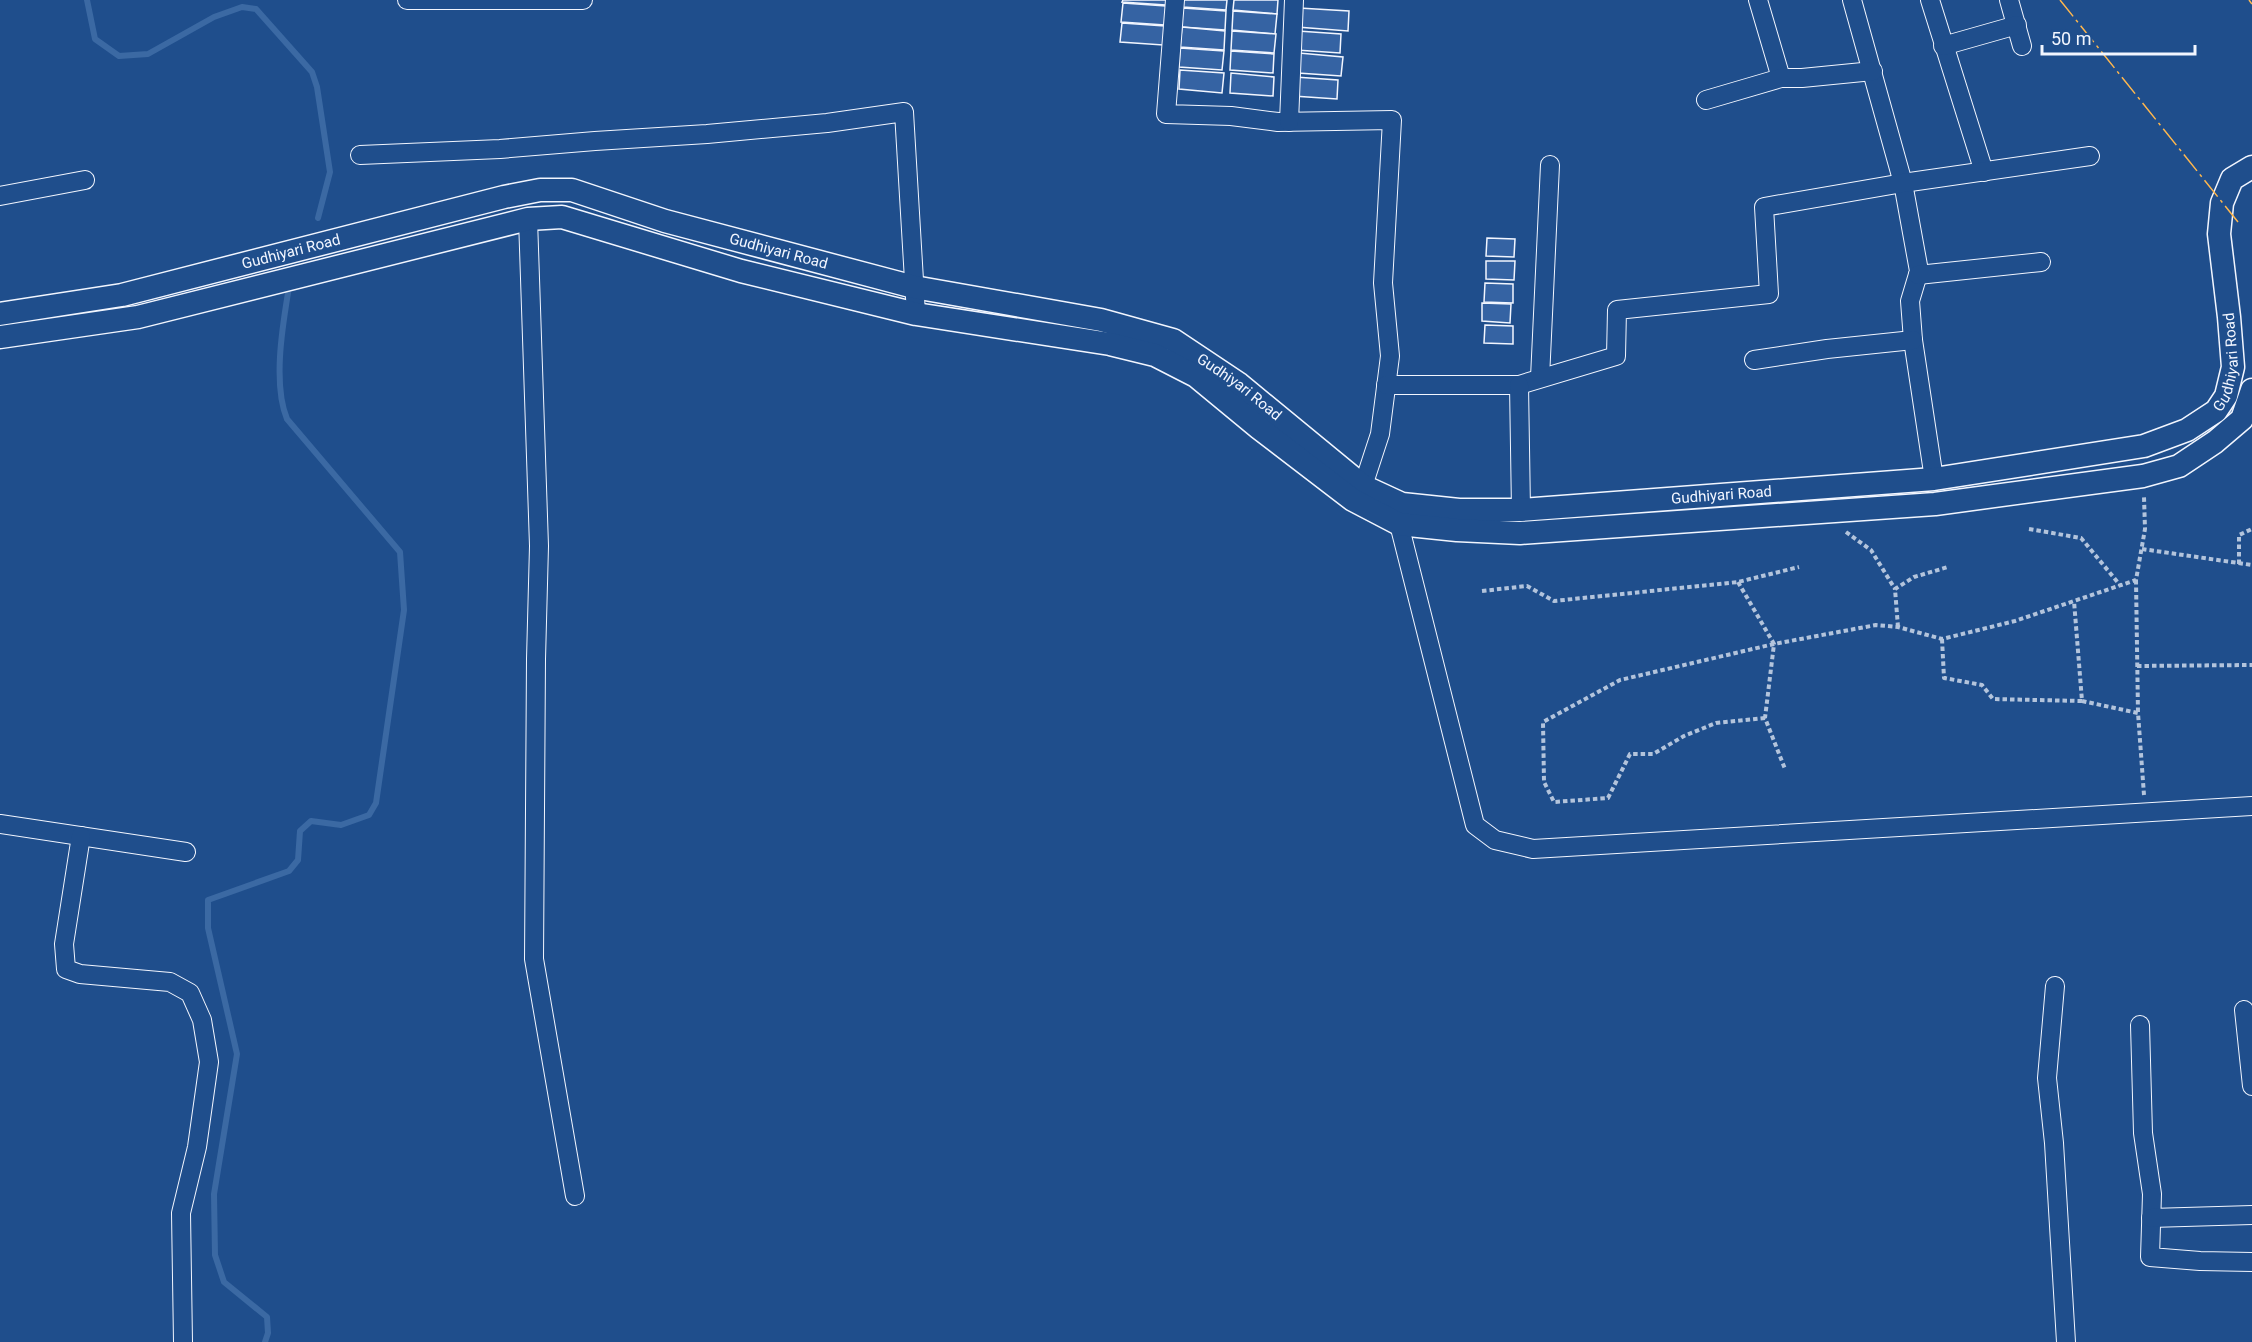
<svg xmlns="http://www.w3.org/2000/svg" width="2252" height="1342" font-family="Roboto,sans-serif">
  <rect width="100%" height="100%" fill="#1f4e8c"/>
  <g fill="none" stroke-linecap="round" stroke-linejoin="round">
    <g stroke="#3b69a3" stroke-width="6">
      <polyline points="87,0 95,39 119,56 148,54 214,17 242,7 256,9 312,72 317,87 330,172 318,218"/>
      <path d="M265,1342L268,1333L267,1317L224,1282L215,1255L214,1194L237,1054L208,928V900L289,871L298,860L300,831L311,821L341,825L369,815L376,803L404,610L400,552L287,419C273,385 282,329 288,293"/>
    </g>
  </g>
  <g fill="#3563a3" stroke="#f2f6ff" stroke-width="1.5">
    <polygon points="1123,0 1166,0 1166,5 1122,2"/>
    <polygon points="1183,0 1227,0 1226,10 1183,7"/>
    <polygon points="1234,0 1278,0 1277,14 1233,10"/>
    <polygon points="1123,3 1166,6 1165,25 1121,22"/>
    <polygon points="1183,8 1226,11 1225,30 1181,27"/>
    <polygon points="1299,8 1349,11 1348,31 1297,27"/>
    <polygon points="1233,11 1277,14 1275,34 1232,30"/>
    <polygon points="1122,23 1165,26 1163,45 1120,42"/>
    <polygon points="1182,27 1225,31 1224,50 1180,47"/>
    <polygon points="1232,31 1276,34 1274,53 1231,50"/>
    <polygon points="1298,31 1341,34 1340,53 1296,50"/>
    <polygon points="1180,48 1224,51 1222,70 1179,67"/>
    <polygon points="1231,51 1274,54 1273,73 1230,70"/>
    <polygon points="1299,53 1343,57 1341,76 1298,73"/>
    <polygon points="1180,70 1224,73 1222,93 1179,89"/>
    <polygon points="1231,73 1274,77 1273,96 1230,93"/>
    <polygon points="1295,77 1338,80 1337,99 1293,96"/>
    <polygon points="1487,238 1515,239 1514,257 1486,256"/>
    <polygon points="1486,261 1515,261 1514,280 1486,279"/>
    <polygon points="1485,283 1513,284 1513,303 1484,302"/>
    <polygon points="1482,303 1511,304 1510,323 1482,321"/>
    <polygon points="1485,325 1513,326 1513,344 1484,343"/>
  </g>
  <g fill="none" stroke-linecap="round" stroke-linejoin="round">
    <g stroke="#f2f6ff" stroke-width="20">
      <g id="minor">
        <polyline points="407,0 583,0"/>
        <polyline points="1175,0 1166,114 1231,116 1278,122 1392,120 1383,283 1390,356 1380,434 1363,486"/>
        <polyline points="1758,0 1781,78"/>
        <polyline points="1852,0 1903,183 1919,271 1910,301 1913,340 1934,479"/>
        <polyline points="1930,0 1984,172"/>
        <polyline points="2009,0 2022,46"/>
        <polyline points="1943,46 2017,25"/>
        <polyline points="1706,100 1781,78 1802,78 1873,71"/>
        <polyline points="1289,122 1294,0"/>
        <polyline points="360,155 500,149 595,141 707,134 827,123 904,112 916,314"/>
        <polyline points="0,196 85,180"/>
        <polyline points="528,219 539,546 536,659 534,959 575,1196"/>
        <polyline points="1918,275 2041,262"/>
        <polyline points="1754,360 1827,349 1913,340"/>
        <polyline points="1540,378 1550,165"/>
        <polyline points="1386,385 1519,385 1616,356 1617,310 1769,294 1764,207 1903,183 2090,156"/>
        <polyline points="1519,385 1521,510"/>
        <polyline points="1399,524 1475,825 1495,840 1533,849 2252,806"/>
        <polyline points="0,824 186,852"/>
        <polyline points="81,836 64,944 66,969 80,974 170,982 190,993 202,1020 209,1062 197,1147 181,1213 183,1342"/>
        <polyline points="2055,986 2047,1078 2054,1143 2066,1342"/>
        <polyline points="2244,1010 2252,1086"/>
        <polyline points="2140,1025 2143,1133 2152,1194 2150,1257 2200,1261 2252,1262"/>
        <polyline points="2151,1218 2252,1215"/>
      </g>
    </g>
    <g stroke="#f2f6ff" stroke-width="25">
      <g id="tertiary">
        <path id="s1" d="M0,314L122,295L504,197L540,190H572L665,221L914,287L1101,320L1173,340L1239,384L1363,486L1402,504L1459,510H1521L1934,479L2144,446L2187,430L2216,411L2226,396L2233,367L2229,317L2219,234L2222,203L2232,179L2252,167"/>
        <polyline points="0,337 138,317 528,219 562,217 741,271 916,314 1110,344 1155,355 1196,376 1259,428 1353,500 1399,524 1457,530 1520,533 1935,504 2143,476 2179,466 2215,442 2242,419 2252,390"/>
      </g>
    </g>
    <g stroke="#b3c4dc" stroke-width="4" stroke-dasharray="4.5 3" stroke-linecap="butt">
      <polyline points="2029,529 2081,538 2120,585"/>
      <polyline points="1846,532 1871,550 1895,589"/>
      <polyline points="2142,549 2252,565"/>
      <polyline points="2239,564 2239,535 2252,529"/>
      <polyline points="2136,580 2138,713"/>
      <polyline points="1738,582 1774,644 1765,718 1785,769"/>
      <polyline points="1482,591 1527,586 1554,601 1738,582 1799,567"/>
      <polyline points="1898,627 1895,589 1914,577 1948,567"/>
      <polyline points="1942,639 1944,678 1982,685 1993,699 2082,701 2074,601"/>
      <polyline points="2137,666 2252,665"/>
      <polyline points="2082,701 2138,713 2144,795"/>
      <polyline points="1765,718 1716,723 1684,736 1653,754 1630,754 1608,798 1554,802 1544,782 1543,722 1620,680 1774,644 1876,625 1898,627 1942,639 2015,621 2136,580 2145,529 2144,497"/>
    </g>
    <use href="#minor" stroke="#1f4e8c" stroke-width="18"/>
    <use href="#tertiary" stroke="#1f4e8c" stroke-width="22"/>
    <g stroke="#ffb74d" stroke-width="1.5" stroke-dasharray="21 4.5 3 4.5" stroke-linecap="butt">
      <polyline points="2060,0 2238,222"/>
      <polyline points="2249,0 2252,4"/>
    </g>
  </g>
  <g text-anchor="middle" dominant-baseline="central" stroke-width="4.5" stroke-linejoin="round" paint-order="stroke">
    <g font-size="15" fill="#f2f6ff" stroke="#1f4e8c">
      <text stroke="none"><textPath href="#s1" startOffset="802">Gudhiyari Road</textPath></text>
      <text stroke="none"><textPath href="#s1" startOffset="298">Gudhiyari Road</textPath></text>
      <text stroke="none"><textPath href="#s1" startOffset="2368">Gudhiyari Road</textPath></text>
      <text stroke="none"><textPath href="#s1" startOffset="1288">Gudhiyari Road</textPath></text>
      <text stroke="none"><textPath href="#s1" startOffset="1810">Gudhiyari Road</textPath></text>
    </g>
  </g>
  <path d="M2042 45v9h153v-9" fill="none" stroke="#f2f6ff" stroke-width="3"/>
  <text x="2051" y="45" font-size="18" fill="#f2f6ff" stroke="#1f4e8c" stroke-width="4.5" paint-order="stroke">50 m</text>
</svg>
